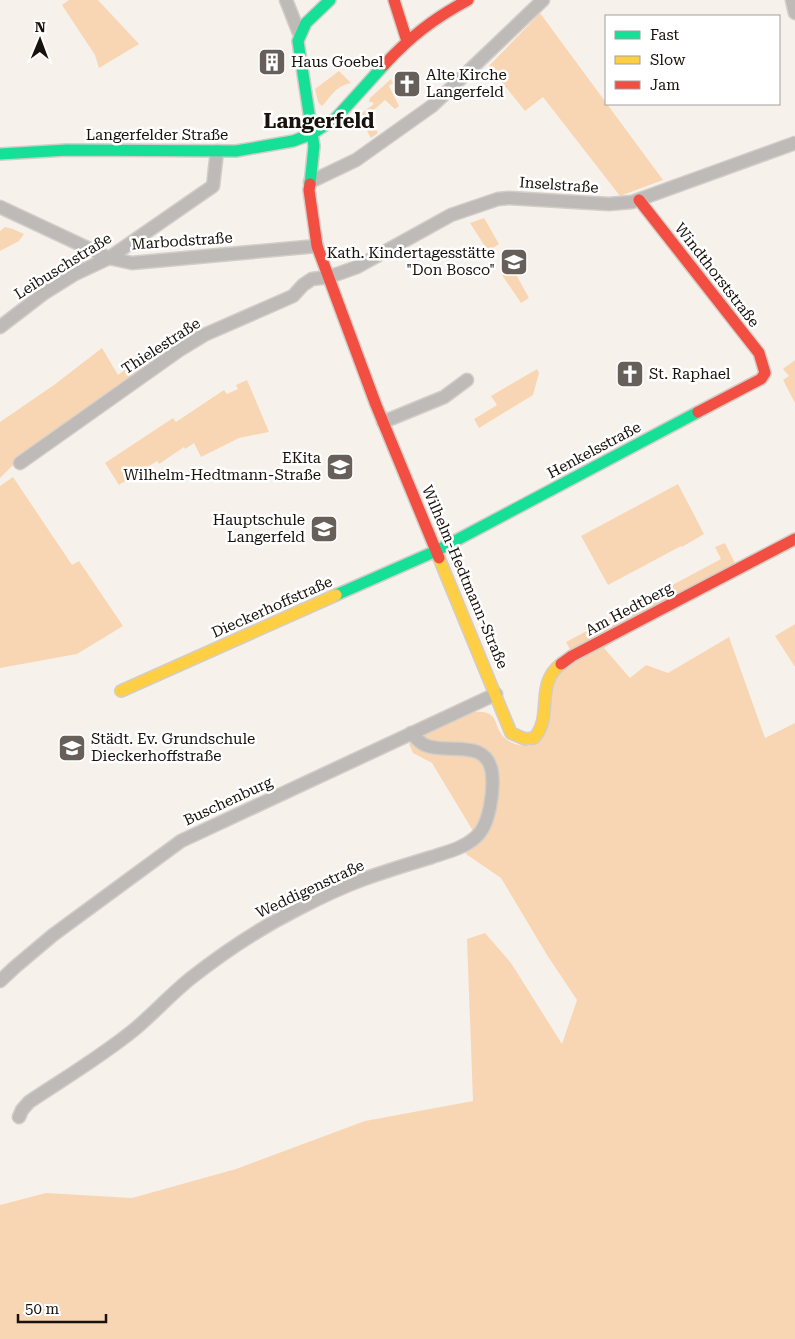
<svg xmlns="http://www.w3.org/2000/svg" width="795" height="1339" font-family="'Roboto Serif',serif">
  <rect width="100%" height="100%" fill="#f7f1eb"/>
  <g fill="#f9d6b3">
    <polygon points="69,0 98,0 139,44 99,68 95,55 62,5"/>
    <polygon points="540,13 663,180 620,196 543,97 525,111 489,66"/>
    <path d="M339,71L351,83C335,86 332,96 322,106L318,102L315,89Z"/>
    <polygon points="391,79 393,83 389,86 399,106 395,109 385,100 367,116 378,133 371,138 361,120 356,123 351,121 374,104 372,102 369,102 370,98"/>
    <polygon points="484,218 499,244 488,251 470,223"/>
    <polygon points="5,227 13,229 24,234 19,241 0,251 0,231"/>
    <polygon points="513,269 529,298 521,303 502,275"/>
    <polygon points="102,348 118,375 146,354 151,363 79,416 13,461 14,464 0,478 0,422 54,385"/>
    <polygon points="795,360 795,403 783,380 789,376 783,369"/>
    <polygon points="537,369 539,373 533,395 479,428 474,419 497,405 491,396"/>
    <polygon points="247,380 269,432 239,438 201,457 194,443 185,449 184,447 159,464 157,461 119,485 105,463 173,418 176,422 224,390 227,394 238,389 236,385"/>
    <polygon points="13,477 72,565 79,561 123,626 77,654 0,668 0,486"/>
    <polygon points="678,484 704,534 682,547 681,546 608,585 581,536"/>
    <path d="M725,543L736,565L604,648L630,678L646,665L668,673L729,637L765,738L795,723V1339H0V1205L46,1193L132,1198L236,1169L365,1121L473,1101L467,939L485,933L511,963L562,1044L577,1000L547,955L501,878L466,854L473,831L432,763L413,753L409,744C425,733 473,702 491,715C496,719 497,727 500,732C506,743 520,746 530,746L554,677L576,661L566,642L721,559L715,547Z"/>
    <polygon points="795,624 795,667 775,636"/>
  </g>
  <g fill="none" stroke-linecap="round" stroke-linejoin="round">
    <g stroke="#d3cdc8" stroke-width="15">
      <g id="street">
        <polyline points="286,0 299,33"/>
        <polyline points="792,0 795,13"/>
        <polyline points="310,182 356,160 432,106 543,0"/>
        <polyline points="0,207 109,258 132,263 317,246"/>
        <polyline points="0,327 43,294 75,274 109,258 213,186 217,151"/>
        <polyline points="383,422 444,397 467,380"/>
        <polyline points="20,463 181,349 204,335 293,296 303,285 312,279 329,277 357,267 451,215 498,199 509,198 609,204 632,202 795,143"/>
        <polyline points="0,981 15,967 53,935 181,841 496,694"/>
        <path d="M19,1117L22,1110L29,1102C65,1078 102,1056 135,1029C154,1013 171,994 191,978C224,952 260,928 298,909C319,898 342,887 364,879C386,871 409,864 432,857C447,852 464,848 476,837C490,825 494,790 492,773C487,737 447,755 425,745C420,743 415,737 411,733"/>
      </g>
    </g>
    <g stroke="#d3cdc8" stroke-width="14">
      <g id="fast">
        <polyline points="0,154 67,150 236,151 293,141 312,134 336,118 384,65"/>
        <polyline points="310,184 314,146 298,41 306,23 330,0"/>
        <polyline points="336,595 436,551 698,412"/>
      </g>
    </g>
    <g stroke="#d3cdc8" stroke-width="14">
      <g id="slow">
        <path d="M439,558L511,733L525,739L534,738C554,716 534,685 561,664"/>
        <polyline points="121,691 336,595"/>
      </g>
    </g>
    <g stroke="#d3cdc8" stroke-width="14">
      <g id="jam">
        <polyline points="394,0 407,41"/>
        <path d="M384,65C411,36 433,19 468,0"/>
        <polyline points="310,184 309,190 317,246 376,405 439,558"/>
        <polyline points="639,200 759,353 765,373 761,379 698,412"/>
        <polyline points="561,664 572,656 795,539"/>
      </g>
    </g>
    <use href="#street" stroke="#bdbab7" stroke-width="12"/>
    <use href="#fast" stroke="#16e098" stroke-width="11"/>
    <use href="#slow" stroke="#ffcf43" stroke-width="11"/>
    <use href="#jam" stroke="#f24e42" stroke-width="11"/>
  </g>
  <defs>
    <g id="building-square" transform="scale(1.4375)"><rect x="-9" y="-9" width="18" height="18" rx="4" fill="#67605a" stroke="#fff"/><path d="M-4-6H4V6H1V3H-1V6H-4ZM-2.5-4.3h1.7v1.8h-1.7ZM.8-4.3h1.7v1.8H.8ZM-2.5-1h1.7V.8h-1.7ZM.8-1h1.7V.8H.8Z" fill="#fff"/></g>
    <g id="church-square" transform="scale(1.4375)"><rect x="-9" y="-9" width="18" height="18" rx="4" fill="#67605a" stroke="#fff"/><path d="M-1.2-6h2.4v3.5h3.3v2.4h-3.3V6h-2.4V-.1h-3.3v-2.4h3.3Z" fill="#fff"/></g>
    <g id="school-square" transform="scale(1.4375)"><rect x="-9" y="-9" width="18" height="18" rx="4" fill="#67605a" stroke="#fff"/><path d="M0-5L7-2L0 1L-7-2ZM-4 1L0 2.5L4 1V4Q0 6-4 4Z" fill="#fff"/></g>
  </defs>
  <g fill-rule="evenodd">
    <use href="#building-square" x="272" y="62"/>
    <use href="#church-square" x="407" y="84"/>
    <use href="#school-square" x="514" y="262"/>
    <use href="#church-square" x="630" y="374"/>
    <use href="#school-square" x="340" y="467"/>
    <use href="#school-square" x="324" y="529"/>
    <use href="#school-square" x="72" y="748"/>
  </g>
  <g text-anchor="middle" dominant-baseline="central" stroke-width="5" stroke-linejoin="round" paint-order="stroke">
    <g font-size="15" fill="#19120c" stroke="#fff" text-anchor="start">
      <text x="291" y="62">Haus Goebel</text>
      <text x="426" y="75">Alte Kirche<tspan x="426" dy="17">Langerfeld</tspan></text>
      <text x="495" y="253" text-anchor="end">Kath. Kindertagesstätte<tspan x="495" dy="17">"Don Bosco"</tspan></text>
      <text x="649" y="374">St. Raphael</text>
      <text x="321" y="458" text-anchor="end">EKita<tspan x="321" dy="17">Wilhelm-Hedtmann-Straße</tspan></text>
      <text x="305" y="520" text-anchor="end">Hauptschule<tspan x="305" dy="17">Langerfeld</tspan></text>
      <text x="91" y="739">Städt. Ev. Grundschule<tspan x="91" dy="17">Dieckerhoffstraße</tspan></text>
    </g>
    <g font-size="15" fill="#19120c" stroke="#fff">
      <text x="157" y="135">Langerfelder Straße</text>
      <text transform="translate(559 185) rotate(4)">Inselstraße</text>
      <text transform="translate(182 241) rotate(-4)">Marbodstraße</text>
      <text transform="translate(63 266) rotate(-32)">Leibuschstraße</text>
      <text transform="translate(717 275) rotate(52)">Windthorststraße</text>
      <text transform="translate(161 346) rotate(-33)">Thielestraße</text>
      <text transform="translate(594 450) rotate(-28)">Henkelsstraße</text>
      <text transform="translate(465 577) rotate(67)">Wilhelm-Hedtmann-Straße</text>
      <text transform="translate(272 607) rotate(-24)">Dieckerhoffstraße</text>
      <text transform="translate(629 609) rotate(-28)">Am Hedtberg</text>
      <text transform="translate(228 801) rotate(-25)">Buschenburg</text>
      <text transform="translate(310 889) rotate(-25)">Weddigenstraße</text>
    </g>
    <g font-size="20" font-weight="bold" fill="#19120c" stroke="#fff">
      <text x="319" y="121">Langerfeld</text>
    </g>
  </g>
  <rect x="605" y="15" width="175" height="90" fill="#ffffff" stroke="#a3a09e"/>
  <rect x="615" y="31" width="25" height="8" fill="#16e098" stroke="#a3a09e"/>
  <text x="650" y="40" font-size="15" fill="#19120c">Fast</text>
  <rect x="615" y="56" width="25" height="8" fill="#ffcf43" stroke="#a3a09e"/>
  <text x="650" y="65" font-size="15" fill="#19120c">Slow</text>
  <rect x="615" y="81" width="25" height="8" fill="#f24e42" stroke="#a3a09e"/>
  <text x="650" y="90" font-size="15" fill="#19120c">Jam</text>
  <g transform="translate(40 40) rotate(1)" stroke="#ffffff" stroke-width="4" paint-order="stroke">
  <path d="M0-4L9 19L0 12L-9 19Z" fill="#19120c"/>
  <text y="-8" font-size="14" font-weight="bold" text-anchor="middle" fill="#19120c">N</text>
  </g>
  <path d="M18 1314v8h88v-8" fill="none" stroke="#19120c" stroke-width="2.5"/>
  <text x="25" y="1314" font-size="15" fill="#19120c" stroke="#ffffff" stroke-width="4" paint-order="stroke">50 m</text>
</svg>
